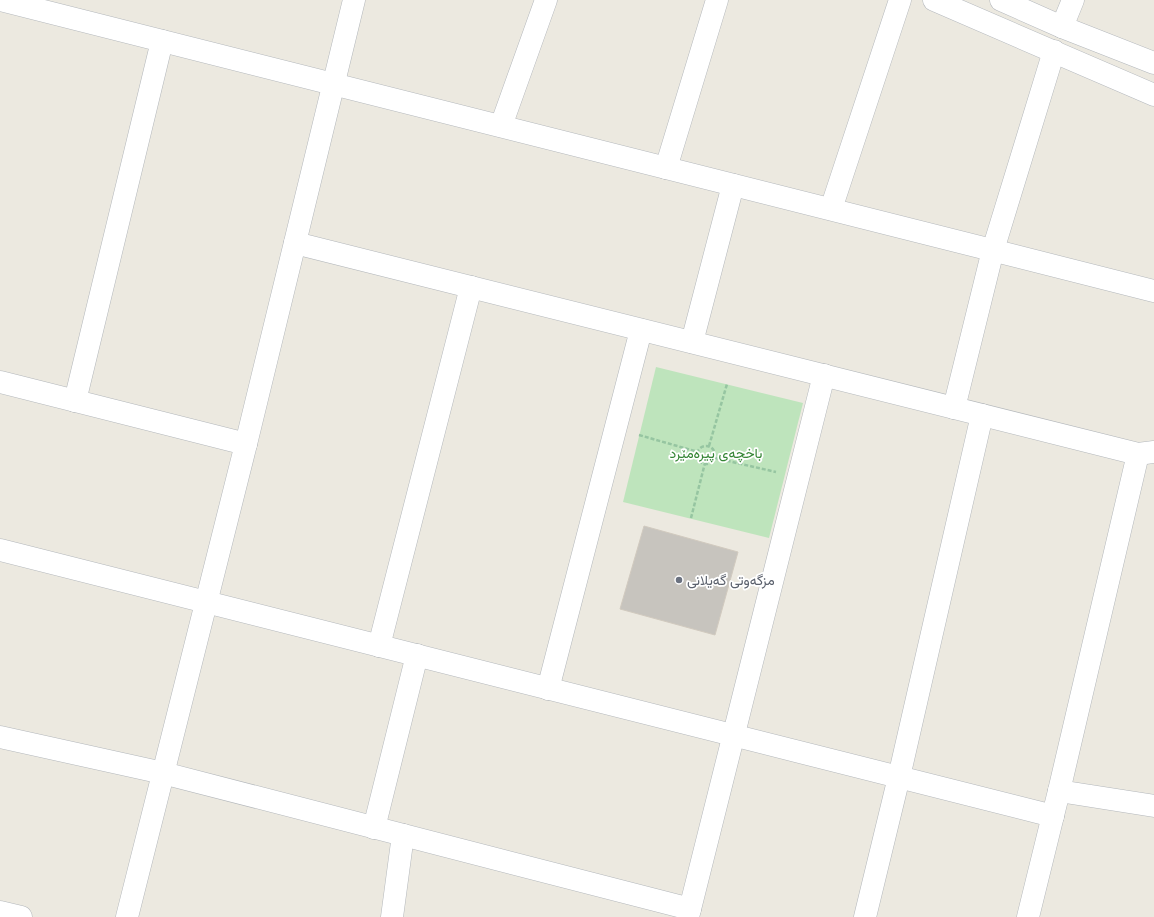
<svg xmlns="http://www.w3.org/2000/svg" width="1154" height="917" font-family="'Fira Sans',Vazirmatn,sans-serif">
  <rect width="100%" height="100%" fill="#ece9e0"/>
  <polygon fill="#bee4bc" points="656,367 803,403 769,538 623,502"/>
  <polygon fill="#c7c4be" stroke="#d1cabf" points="644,526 738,552 715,635 620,609"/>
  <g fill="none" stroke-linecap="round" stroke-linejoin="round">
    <g stroke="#b3b7bb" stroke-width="23">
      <g id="street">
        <polyline points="0,0 1154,291"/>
        <polyline points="1062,27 1073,0"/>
        <polyline points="501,126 546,0"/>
        <polyline points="666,168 717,0"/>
        <polyline points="831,209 900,0"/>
        <polyline points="295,243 1130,452 1138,454 1154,452"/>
        <polyline points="692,342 733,185"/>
        <polyline points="0,382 246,444"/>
        <polyline points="75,401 162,41"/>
        <polyline points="954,408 993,250 1054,51"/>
        <polyline points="0,550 1053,816"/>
        <polyline points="379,646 471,287"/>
        <polyline points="548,689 641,330"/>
        <polyline points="0,737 163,773 690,909"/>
        <polyline points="1059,791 1154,806"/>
        <polyline points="374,828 417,655"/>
        <polyline points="0,912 21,917"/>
        <polyline points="127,917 246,444 354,0"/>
        <polyline points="392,917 403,835"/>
        <polyline points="688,917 824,375"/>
        <polyline points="865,917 899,777 982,415"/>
        <polyline points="1028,917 1059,791 1138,454"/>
      </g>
    </g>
    <g stroke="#b4b8bd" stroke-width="23">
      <g id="secondary">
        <polyline points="934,0 1154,95"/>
        <polyline points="1001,0 1062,27 1154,63"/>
      </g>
    </g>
    <g stroke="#96c5a1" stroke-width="2.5" stroke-dasharray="4 2" stroke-linecap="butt">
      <polyline points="639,435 698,452"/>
      <polyline points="709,446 727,384"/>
      <circle cx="706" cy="455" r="9"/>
      <polyline points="715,458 776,472"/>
      <polyline points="691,518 705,463"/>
    </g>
    <use href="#street" stroke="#fff" stroke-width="22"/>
    <use href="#secondary" stroke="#fff" stroke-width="22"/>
  </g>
  <circle fill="#6b7280" stroke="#fff" stroke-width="1.5" cx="679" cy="580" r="4"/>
  <g text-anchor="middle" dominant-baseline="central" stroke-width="3.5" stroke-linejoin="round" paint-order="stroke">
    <g font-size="14" fill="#358535" stroke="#fff">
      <text x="716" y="453">باخچەی پیرەمێرد</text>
    </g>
    <g font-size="14" fill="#5b616d" stroke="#fff" text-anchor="start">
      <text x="687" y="580">مزگەوتی گەیلانی</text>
    </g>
  </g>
</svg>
